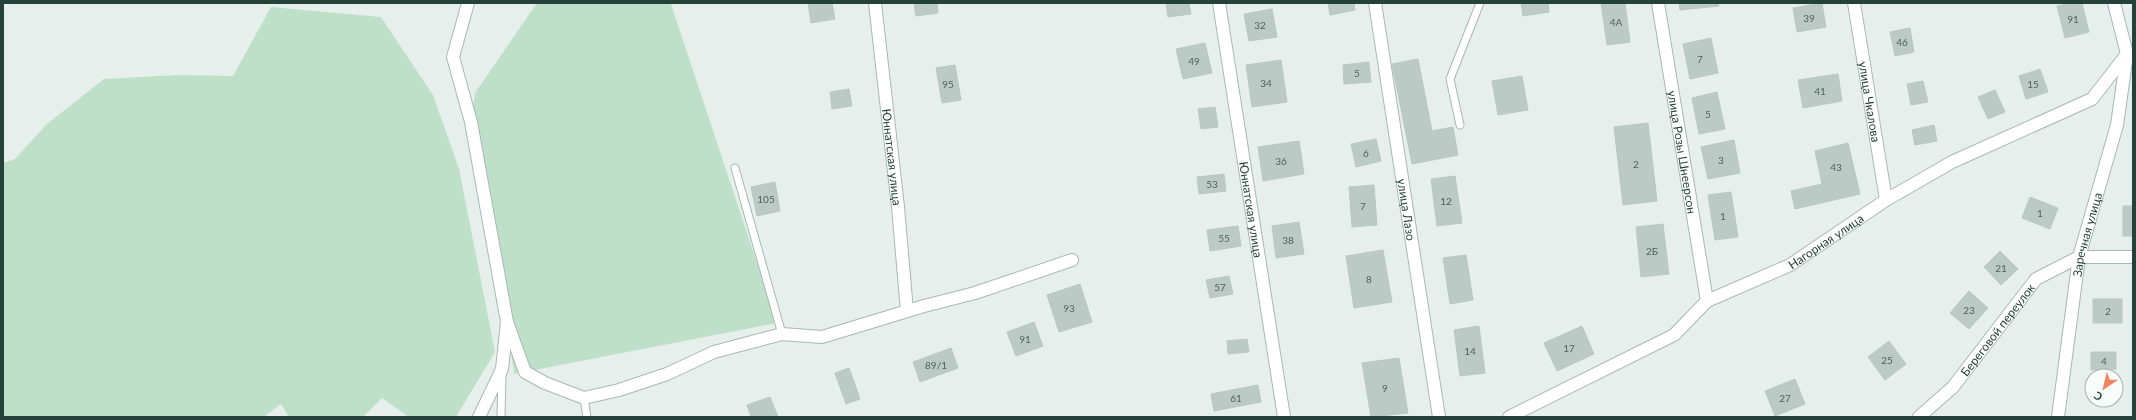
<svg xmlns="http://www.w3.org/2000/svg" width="2136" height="420" font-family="Lato,sans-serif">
  <rect width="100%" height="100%" fill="#e6efeb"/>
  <g fill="#bfe0c8">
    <polygon points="537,3 673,3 671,4 777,323 514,374 506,313 471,122 475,93"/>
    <polygon points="271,7 381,17 433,95 459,169 495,352 456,417 409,417 382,398 363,417 289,417 281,404 264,417 3,417 3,163 15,159 47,124 104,79 178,75 233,76"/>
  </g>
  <g fill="#bbcac4" stroke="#b8c9c2">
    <polygon points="808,3 832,3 835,19 811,23"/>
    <polygon points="914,3 937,3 938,13 916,16"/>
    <polygon points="1166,3 1189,3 1191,14 1168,17"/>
    <polygon points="1328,3 1354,3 1355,10 1330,15"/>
    <polygon points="1521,3 1548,3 1549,12 1523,16"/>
    <polygon points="1601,3 1625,3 1630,42 1607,45"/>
    <polygon points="1679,3 1718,3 1719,6 1680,10"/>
    <polygon points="1822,3 1826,27 1797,32 1793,8"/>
    <polygon points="2071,3 2082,3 2089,32 2065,38 2057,6"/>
    <polygon points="1272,9 1277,37 1249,41 1244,14"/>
    <polygon points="1910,28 1914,52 1895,56 1890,32"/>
    <polygon points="1711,38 1718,73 1690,79 1683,44"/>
    <polygon points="1205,43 1212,73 1183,79 1176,49"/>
    <polygon points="1418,59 1432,131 1453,127 1458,155 1412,164 1392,64"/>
    <polygon points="1281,60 1287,102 1252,107 1246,65"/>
    <polygon points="1369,62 1371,82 1344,84 1343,65"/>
    <polygon points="955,65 961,100 942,103 936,68"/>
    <polygon points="2040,69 2048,92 2026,99 2019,76"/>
    <polygon points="1838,74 1842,101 1803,108 1798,80"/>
    <polygon points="1522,76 1528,110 1498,115 1492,81"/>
    <polygon points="1923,81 1928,102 1911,105 1907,84"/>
    <polygon points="849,89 852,106 832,109 830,92"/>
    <polygon points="1995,90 2005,112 1988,119 1978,97"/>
    <polygon points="1717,92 1725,129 1699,134 1692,98"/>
    <polygon points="1215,107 1218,127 1201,129 1198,109"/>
    <polygon points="1648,123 1657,201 1623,205 1614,127"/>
    <polygon points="1934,125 1937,141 1915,145 1912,130"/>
    <polygon points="1376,139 1381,161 1356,167 1351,144"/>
    <polygon points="1734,140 1740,173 1708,179 1701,147"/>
    <polygon points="1299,141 1304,174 1263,181 1258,147"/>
    <polygon points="1848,143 1860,194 1795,209 1791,191 1822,184 1815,151"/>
    <polygon points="1224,174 1226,191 1199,194 1197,177"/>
    <polygon points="1455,176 1462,223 1437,226 1431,179"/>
    <polygon points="775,182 780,211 757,216 751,187"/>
    <polygon points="1374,185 1377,225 1352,227 1349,187"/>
    <polygon points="1731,192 1738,237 1715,240 1708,195"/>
    <polygon points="2030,197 2058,208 2050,229 2022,218"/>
    <rect x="2123" y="206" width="10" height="30"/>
    <polygon points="1299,222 1304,254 1276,258 1272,226"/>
    <polygon points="1663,224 1669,274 1641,277 1636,227"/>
    <polygon points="1238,226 1241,246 1210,251 1207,230"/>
    <polygon points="1383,250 1392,302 1354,308 1346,256"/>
    <polygon points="2000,251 2018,269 2001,285 1984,267"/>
    <polygon points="1466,255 1473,300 1450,304 1443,258"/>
    <polygon points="1229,276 1233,294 1210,298 1206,280"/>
    <polygon points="1080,284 1092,322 1059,332 1047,295"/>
    <polygon points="1969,291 1988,308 1969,329 1950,313"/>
    <rect x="2093" y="299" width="29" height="24"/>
    <polygon points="1034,322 1043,346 1016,356 1007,332"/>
    <polygon points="1479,326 1485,373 1460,376 1454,330"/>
    <polygon points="1582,326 1594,354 1557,371 1544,343"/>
    <polygon points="1247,339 1249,352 1228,354 1227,341"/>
    <polygon points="1889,341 1906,364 1885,380 1868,357"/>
    <polygon points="951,348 958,368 920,382 913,362"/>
    <polygon points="2091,352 2116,352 2116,369 2091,370"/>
    <polygon points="1399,358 1408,413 1371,417 1362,363"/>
    <polygon points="849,368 860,399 846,404 835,373"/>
    <polygon points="1795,379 1805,404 1775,416 1765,391"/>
    <polygon points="1258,385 1261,402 1214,411 1211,394"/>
    <polygon points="770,397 778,417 751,417 747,405"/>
  </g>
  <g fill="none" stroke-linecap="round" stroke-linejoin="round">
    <g stroke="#a8b8b2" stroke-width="9">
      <g id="lane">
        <polyline points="1460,125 1450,79 1480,3"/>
        <polyline points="735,168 782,334"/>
        <polyline points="584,398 587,417"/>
        <polyline points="501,417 502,373"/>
      </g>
    </g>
    <g stroke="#a8b8b2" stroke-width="14">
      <g id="street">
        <polyline points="468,3 453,57 471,122 507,322 502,369 479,417"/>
        <path id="s1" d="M875,3L898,207L907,311"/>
        <path id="s2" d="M1219,3L1284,417"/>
        <path id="s3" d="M1375,3L1439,417"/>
        <path id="s4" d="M1658,3L1707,301"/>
        <path id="s5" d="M1854,3L1886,200"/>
        <polyline points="507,322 525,372 545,383 584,398 619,390 667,374 714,352 782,334 822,337 924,306 975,293 1072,260"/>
        <path id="s6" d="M1509,417L1674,335L1707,301L1790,265L1886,200L1952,162L2092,99L2127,54L2133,53"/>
        <path id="s7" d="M1919,417L1953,387L2036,279L2079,257H2133"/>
        <path id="s8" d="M2058,417L2079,257L2117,125L2127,54L2114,3"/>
      </g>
    </g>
    <use href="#lane" stroke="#fff" stroke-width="7"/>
    <use href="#street" stroke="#fff" stroke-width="12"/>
  </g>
  <g text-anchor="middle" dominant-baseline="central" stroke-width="3.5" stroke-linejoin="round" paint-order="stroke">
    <g font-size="10" fill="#4a645c">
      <text x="1809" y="18">39</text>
      <text x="2073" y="19">91</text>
      <text x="1616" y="22">4А</text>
      <text x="1260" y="25">32</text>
      <text x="1902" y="42">46</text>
      <text x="1700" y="59">7</text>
      <text x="1194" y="61">49</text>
      <text x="1357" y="73">5</text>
      <text x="1266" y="83">34</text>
      <text x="948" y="84">95</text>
      <text x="2033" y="84">15</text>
      <text x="1820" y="91">41</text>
      <text x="1708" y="114">5</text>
      <text x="1366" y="153">6</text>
      <text x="1721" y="160">3</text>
      <text x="1281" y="161">36</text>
      <text x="1636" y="164">2</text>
      <text x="1836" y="167">43</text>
      <text x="1212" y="184">53</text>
      <text x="766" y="199">105</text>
      <text x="1446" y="201">12</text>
      <text x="1363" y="206">7</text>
      <text x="2040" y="213">1</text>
      <text x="1723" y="216">1</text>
      <text x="1224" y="238">55</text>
      <text x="1288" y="240">38</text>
      <text x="1652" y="251">2Б</text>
      <text x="2001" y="268">21</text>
      <text x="1369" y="279">8</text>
      <text x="1220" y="287">57</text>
      <text x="1069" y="308">93</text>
      <text x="1969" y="310">23</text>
      <text x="2108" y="311">2</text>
      <text x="1025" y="339">91</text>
      <text x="1569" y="348">17</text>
      <text x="1470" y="351">14</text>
      <text x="1887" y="360">25</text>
      <text x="2104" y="361">4</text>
      <text x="936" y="365">89/1</text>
      <text x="1385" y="388">9</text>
      <text x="1236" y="398">61</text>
      <text x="1785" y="398">27</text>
    </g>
    <g font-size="12" fill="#24423a" stroke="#f7fbf9">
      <text stroke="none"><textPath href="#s5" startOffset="100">улица Чкалова</textPath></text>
      <text stroke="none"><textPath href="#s4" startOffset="151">улица Розы Шнеерсон</textPath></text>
      <text stroke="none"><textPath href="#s1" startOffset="155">Юннатская улица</textPath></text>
      <text stroke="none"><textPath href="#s2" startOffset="209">Юннатская улица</textPath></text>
      <text stroke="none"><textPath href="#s3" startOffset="209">улица Лазо</textPath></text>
      <text stroke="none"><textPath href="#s8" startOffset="185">Заречная улица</textPath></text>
      <text stroke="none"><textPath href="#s6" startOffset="365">Нагорная улица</textPath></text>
      <text stroke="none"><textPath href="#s7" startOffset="118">Береговой переулок</textPath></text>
    </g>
  </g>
  <rect width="2136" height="420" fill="none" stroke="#24423a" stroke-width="8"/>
  <g transform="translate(2104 388) rotate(215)"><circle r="19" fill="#f7fbf9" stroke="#a3b1ad"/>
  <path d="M0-3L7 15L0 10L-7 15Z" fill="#f4845f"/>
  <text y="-6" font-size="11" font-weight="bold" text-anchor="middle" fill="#24423a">С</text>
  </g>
</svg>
